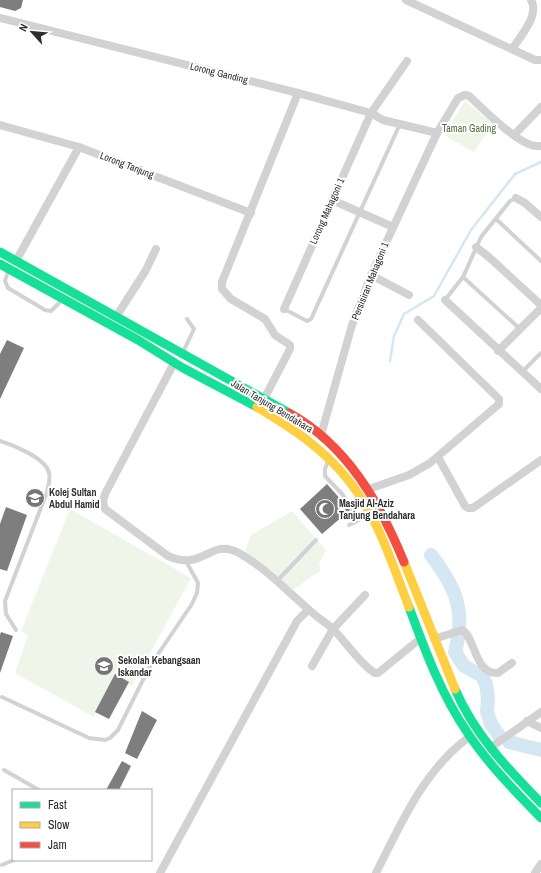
<svg xmlns="http://www.w3.org/2000/svg" width="541" height="873" font-family="'Archivo Narrow',sans-serif">
  <rect width="100%" height="100%" fill="#fff"/>
  <g fill="#f0f5ea">
    <polygon points="465,101 493,124 474,152 444,135"/>
    <polygon points="70,509 191,578 132,686 114,677 94,717 15,673 28,635 21,631"/>
    <polygon points="292,511 326,550 319,564 321,570 293,590 245,551 251,535"/>
  </g>
  <g fill="none" stroke-linecap="round" stroke-linejoin="round">
    <polyline stroke="#d5e7f3" stroke-width="2.5" points="390,361 394,336 404,314 434,296 471,230 515,174 541,162"/>
    <g stroke="#d5e7f3" stroke-width="14">
      <path d="M431,555C456,588 466,610 455,652L464,666L482,676L486,684L488,698L487,712L491,724L498,734"/>
      <polyline points="509,742 541,750"/>
    </g>
  </g>
  <g fill="#7e7e7e">
    <polygon points="0,0 23,0 21,8 15,11 0,7"/>
    <polygon points="7,340 24,348 0,399 0,354"/>
    <polygon points="327,484 350,510 322,534 300,509"/>
    <polygon points="6,507 27,515 7,571 0,569 0,524"/>
    <polygon points="1,632 13,636 0,673 0,635"/>
    <polygon points="115,674 129,682 109,719 95,712"/>
    <polygon points="142,711 157,720 137,759 125,753"/>
    <polygon points="122,761 131,766 119,790 106,790"/>
  </g>
  <g fill="none" stroke-linecap="round" stroke-linejoin="round">
    <g stroke="#d2d2d2" stroke-width="4">
      <polyline points="496,219 541,261"/>
      <polyline points="8,271 5,281 8,288 45,310 51,311 62,300"/>
      <polyline points="463,277 520,329"/>
      <polyline points="445,300 463,277 481,237 510,201 516,198"/>
      <polyline points="284,309 307,321 311,319 400,124"/>
      <polyline points="183,352 194,329 187,319"/>
      <polyline points="522,372 541,353"/>
      <path d="M0,441C13,445 46,458 49,473C51,479 48,486 47,492L5,601L6,614L16,630"/>
      <polyline points="328,461 325,469 325,476 343,495 359,520 368,515"/>
      <polyline points="349,525 359,520"/>
      <polyline points="277,581 316,540"/>
      <polyline points="2,697 89,738 105,740 110,738 118,730 150,666 192,604 197,593 198,583 186,561"/>
      <polyline points="4,770 39,790"/>
      <polyline points="2,865 14,860"/>
    </g>
    <g stroke="#d2d2d2" stroke-width="8">
      <polyline points="406,0 535,60 541,60"/>
      <polyline points="0,18 298,93 371,113 383,120 437,133"/>
      <path d="M512,49C520,37 540,15 531,0"/>
      <polyline points="0,125 79,147 251,213"/>
      <polyline points="514,135 541,107"/>
      <polyline points="516,198 525,203 541,217"/>
      <polyline points="332,200 393,227"/>
      <polyline points="476,247 490,258 541,305"/>
      <polyline points="16,261 79,147"/>
      <polyline points="371,275 409,295"/>
      <polyline points="445,300 541,389"/>
      <polyline points="284,309 371,113 407,61"/>
      <polyline points="116,317 146,270 156,249"/>
      <polyline points="498,351 541,308"/>
      <path d="M174,363L105,494L103,502L105,509L168,556C204,572 210,537 239,553C264,567 285,589 307,608C315,616 325,622 333,629C345,641 361,665 375,673H378L421,638"/>
      <polyline points="264,399 290,349 290,345 275,335 265,319 231,299 222,289 222,282 298,93"/>
      <path d="M321,435L352,325L371,275L437,133L458,98L465,95L469,96C484,109 522,150 541,146"/>
      <polyline points="438,457 465,506 468,508 473,508 541,460"/>
      <polyline points="369,489 409,475 430,463 499,404 499,399 418,320"/>
      <path d="M434,639L462,630C476,638 474,674 498,673L512,663"/>
      <polyline points="312,666 333,629 365,595"/>
      <polyline points="527,721 541,728"/>
      <polyline points="490,748 541,712"/>
      <polyline points="160,873 297,621 308,610"/>
      <path d="M376,873C401,824 423,771 469,737"/>
      <polyline points="535,873 541,864"/>
    </g>
    <g stroke="#16e098" stroke-width="9">
      <polyline points="0,252 289,413"/>
      <polyline points="0,264 138,340 183,368 257,407"/>
      <path d="M409,607C425,650 441,694 467,732C488,764 515,791 541,818"/>
      <path d="M455,689C474,734 508,769 541,803"/>
    </g>
    <g stroke="#ffcf43" stroke-width="9">
      <path d="M257,407C291,427 324,449 349,481C378,517 392,564 409,607"/>
      <polyline points="404,562 455,689"/>
    </g>
    <path stroke="#f24e42" stroke-width="9" d="M289,413C347,445 380,503 404,562"/>
  </g>
  <defs>
    <g id="school-disc" transform="scale(1)"><circle r="9.5" fill="#767676" stroke="#fff"/><path d="M0-5L7-2L0 1L-7-2ZM-4 1L0 2.5L4 1V4Q0 6-4 4Z" fill="#fff"/></g>
    <g id="mosque-disc" transform="scale(1)"><circle r="9.5" fill="#767676" stroke="#fff"/><path d="M3.5-4.9A6 6 0 1 0 3.5 4.9A5 5 0 1 1 3.5-4.9Z" fill="#fff"/></g>
  </defs>
  <g fill-rule="evenodd">
    <use href="#school-disc" x="35" y="498"/>
    <use href="#mosque-disc" x="325" y="509"/>
    <use href="#school-disc" x="104" y="666"/>
  </g>
  <g text-anchor="middle" dominant-baseline="central" stroke-width="4" stroke-linejoin="round" paint-order="stroke">
    <g font-size="10" fill="#2d2d2d" stroke="#fff">
      <text transform="translate(219 73) rotate(14)">Lorong Ganding</text>
      <text transform="translate(127 165) rotate(21)">Lorong Tanjung</text>
      <text transform="translate(327 211) rotate(-66)">Lorong Mahagoni 1</text>
      <text transform="translate(370 281) rotate(-68)">Persisiran Mahagoni 1</text>
      <text transform="translate(272 406) rotate(31)">Jalan Tanjung Bendahara</text>
    </g>
    <g font-size="10" fill="#506c37" stroke="#fff">
      <text x="469" y="128">Taman Gading</text>
    </g>
    <g font-size="10" font-weight="bold" fill="#2d2d2d" stroke="#fff" text-anchor="start">
      <text x="49" y="492">Kolej Sultan<tspan x="49" dy="12">Abdul Hamid</tspan></text>
      <text x="339" y="503">Masjid Al-Aziz<tspan x="339" dy="12">Tanjung Bendahara</tspan></text>
      <text x="118" y="660">Sekolah Kebangsaan<tspan x="118" dy="12">Iskandar</tspan></text>
    </g>
  </g>
  <rect x="12" y="789" width="140" height="72" fill="#ffffff" stroke="#ababab"/>
  <rect x="20" y="802" width="20" height="6" fill="#16e098" stroke="#ababab"/>
  <text x="48" y="809" font-size="12" fill="#2d2d2d">Fast</text>
  <rect x="20" y="822" width="20" height="6" fill="#ffcf43" stroke="#ababab"/>
  <text x="48" y="829" font-size="12" fill="#2d2d2d">Slow</text>
  <rect x="20" y="842" width="20" height="6" fill="#f24e42" stroke="#ababab"/>
  <text x="48" y="849" font-size="12" fill="#2d2d2d">Jam</text>
  <g transform="translate(32 32) rotate(297)" stroke="#ffffff" stroke-width="3" paint-order="stroke">
  <path d="M0-3L7 15L0 10L-7 15Z" fill="#2d2d2d"/>
  <text y="-6" font-size="11" font-weight="bold" text-anchor="middle" fill="#2d2d2d">N</text>
  </g>
</svg>
